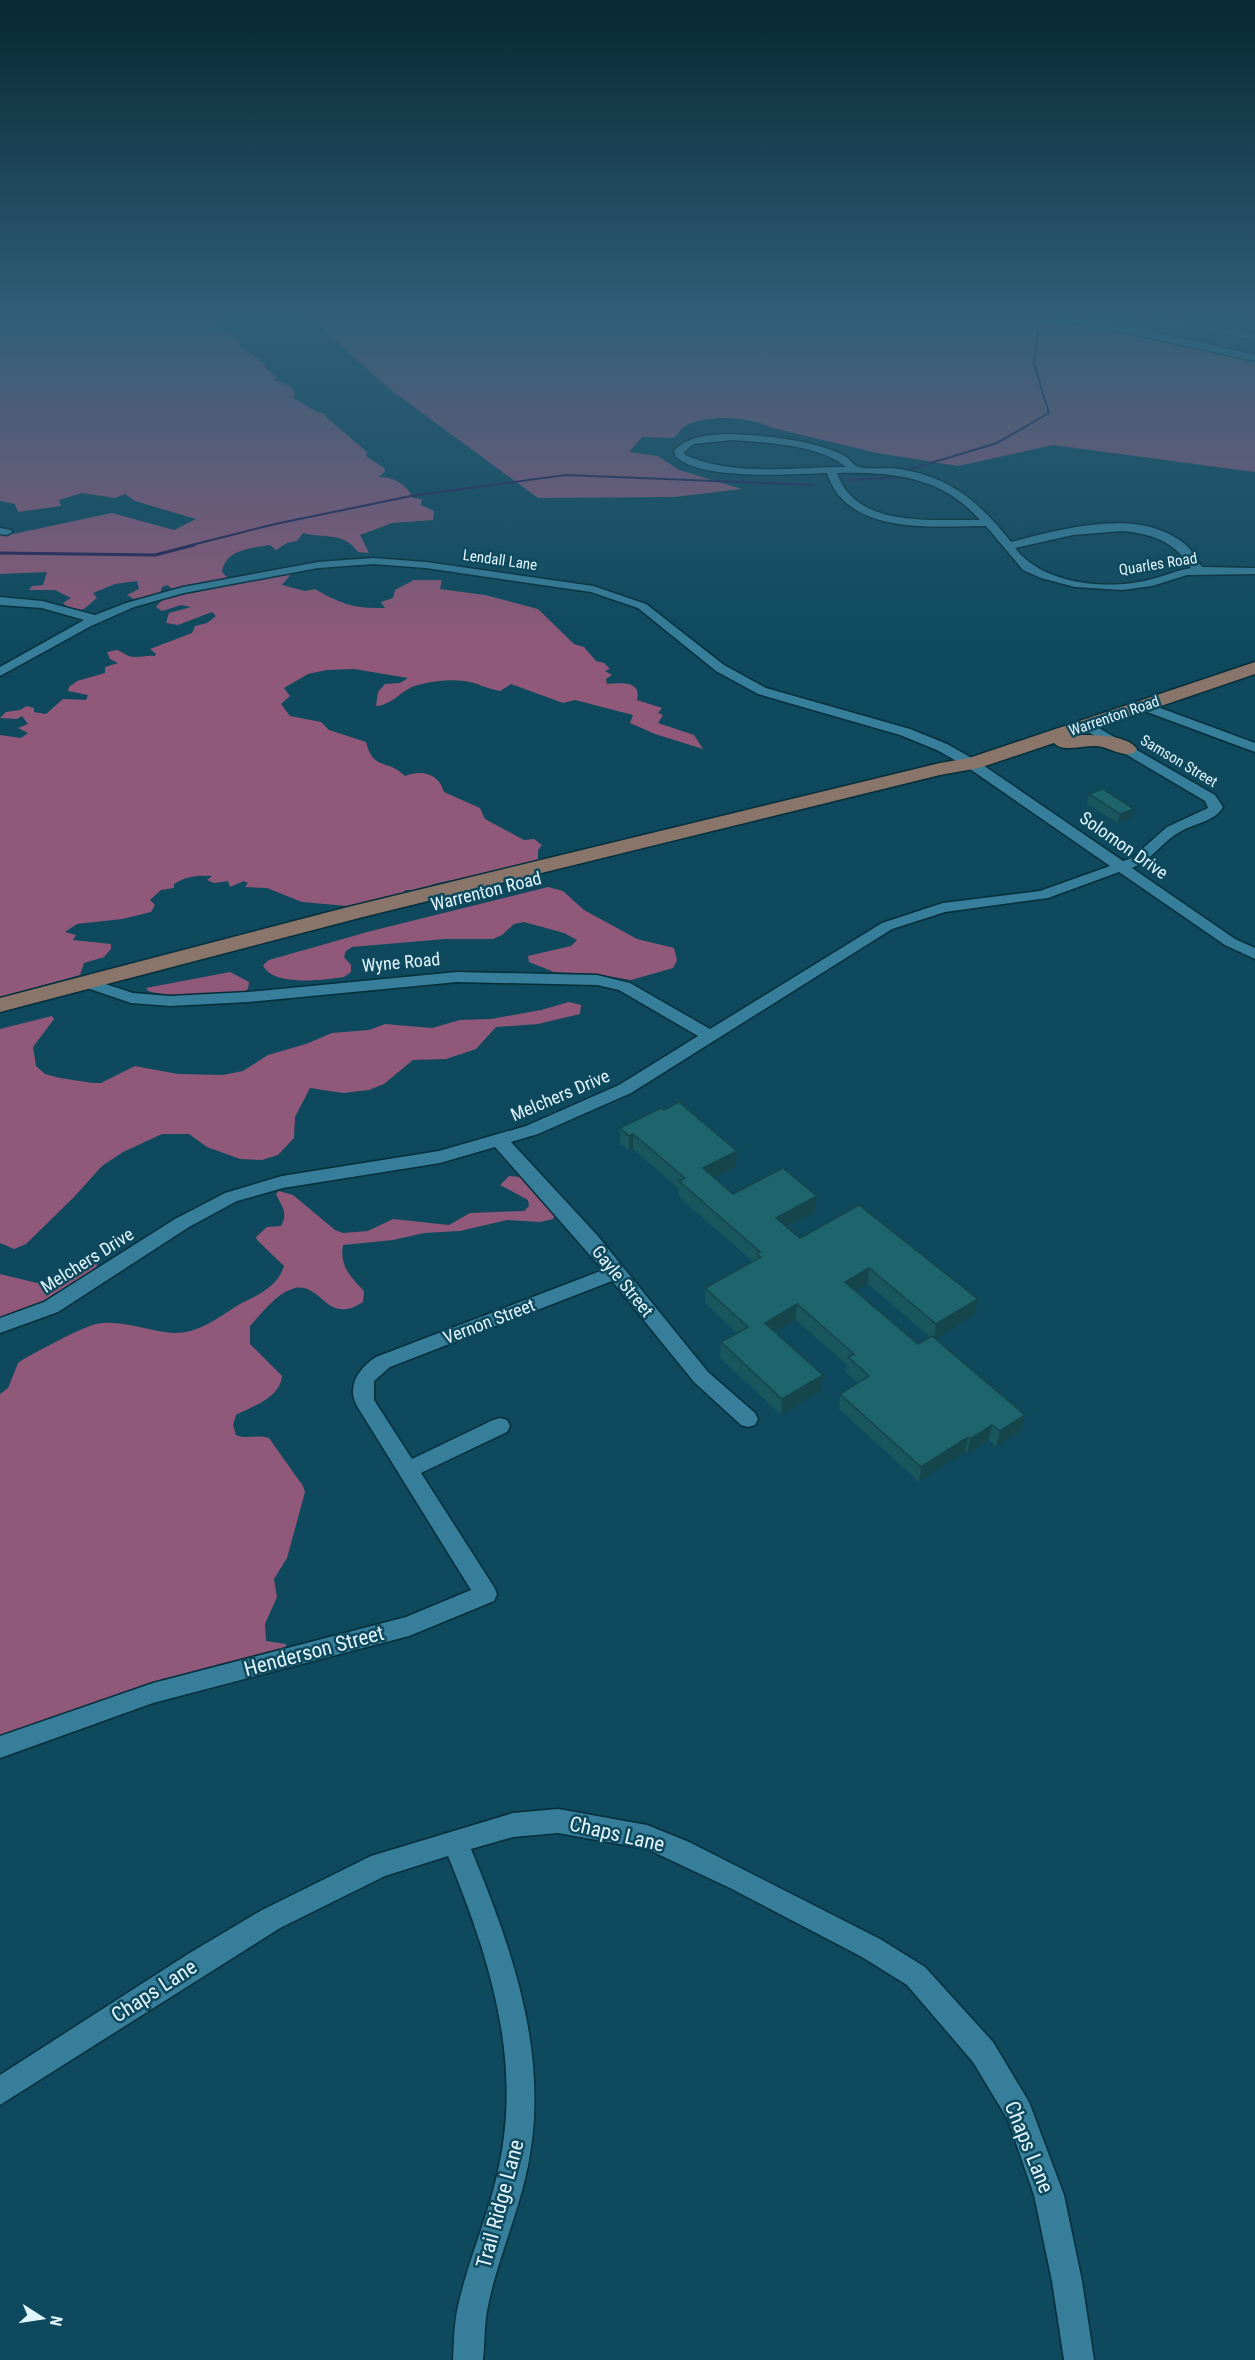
<svg xmlns="http://www.w3.org/2000/svg" width="1255" height="2360" font-family="'Roboto Condensed',sans-serif">
  <rect width="100%" height="100%" fill="#0e495d"/>
  <g fill="#915979">
    <path d="M0,316L211,317L213,319L209,322L217,324L218,329L238,337L240,346L265,364L264,367L277,377L274,380L290,386L295,393L293,398L317,412L324,413L326,417L367,452L366,456L384,468L385,471L379,477C394,477 406,484 413,498L422,499L421,505L434,511L433,520L392,523L360,535L369,553L358,552C343,531 325,539 303,533L297,541L287,543L276,550L270,545C252,548 225,549 222,572L228,578L174,590L167,585L162,587L160,594L134,599L127,595L139,589L137,581L115,584L93,593L97,598C88,604 80,620 63,603L71,598L55,590H29L32,586L43,585L47,572L0,574V533L13,534L112,513L174,530L196,519L135,501L125,494L115,498L82,493L59,500L61,506L18,512L15,504L0,501Z"/>
    <path d="M308,316H1013L1104,329L1255,362V472L1053,445L958,466L877,453L773,428C748,417 713,414 687,425C682,427 678,434 674,438L642,437L629,452L658,456L679,470L742,489L674,497L538,498L391,390Z"/>
    <path d="M284,574H291L282,585L305,591L315,589C341,604 355,609 385,608L381,602L393,598L395,590L414,580H442L440,589L485,595L538,609L574,644L584,647L596,661L604,663L610,669L605,671L612,675L606,679L607,684C620,683 642,680 637,700L662,708L658,713L663,715L658,723L694,735L703,749L655,734L630,723L633,715L575,700L563,703L511,684L500,691C487,689 476,682 464,681C449,679 426,682 412,687C399,693 391,705 376,706L378,692L385,684L400,683L408,678L354,669L327,670L308,674L284,688L290,696L281,704L290,716L321,722L329,730L366,742C373,771 388,759 405,776C423,769 439,774 444,792L480,808L485,819L524,840L534,839L542,845L538,850V862L434,884L422,890H406L397,897L347,906L302,902L267,888L245,887L248,883L244,881L230,887L228,881L214,883L207,880L212,876C197,875 187,876 174,884V888L161,890L150,900L155,905L151,912L122,919L77,924L65,932L76,935L73,940L111,944V949L104,957L84,963L80,975L0,997V735L21,738L28,733L18,728L28,724L22,716L17,719L0,718L6,712L20,710L27,706L34,708V712L46,714L63,699L86,700L88,695L68,691L69,687L77,681L105,673V667L118,663L110,659L107,652L117,650C124,652 126,657 135,657C142,657 147,655 155,656L156,654L150,649L192,633L195,626L207,623L216,616L212,612L178,625L166,623L169,613L191,607L181,605L162,611L156,607L163,599Z"/>
    <path d="M548,887L563,891L584,910L637,939L674,948L677,960L673,968L631,980L595,974L554,972L529,962L528,956L571,946L577,940L564,933L524,922L514,924L502,935L493,939H445L352,947L346,951L344,957L351,965V972L344,977C324,980 272,987 263,965L269,960L371,931Z"/>
    <path d="M230,972L249,982L248,989C229,1002 170,997 148,991L146,988Z"/>
    <polygon points="569,1002 581,1005 580,1014 538,1024 496,1027 476,1049 446,1059 413,1060 384,1084 369,1090 343,1093 310,1088 295,1117 294,1138 278,1155 262,1160 240,1159 207,1147 189,1134 162,1134 123,1152 102,1166 74,1197 26,1244 14,1249 0,1243 0,1029 52,1016 54,1019 33,1047 36,1066 45,1074 60,1078 93,1083 101,1083 135,1066 178,1074 223,1075 243,1071 268,1055 306,1044 332,1033 369,1030 385,1024 432,1028 460,1020 491,1019 541,1010"/>
    <path d="M509,1176L520,1177L555,1214L553,1219L540,1222L507,1220L460,1231L424,1233L393,1240L343,1245C339,1265 351,1278 364,1291L363,1302C325,1327 321,1279 292,1289C276,1294 261,1314 250,1326V1344L282,1376C280,1398 253,1406 236,1415L233,1425L236,1435C246,1440 257,1434 269,1438L303,1486L305,1492L287,1558L274,1579L277,1597L265,1624L266,1641L286,1644V1653L0,1739V1394L8,1388L18,1363C29,1355 85,1326 96,1324C122,1319 149,1332 174,1333C198,1333 213,1321 232,1309C252,1296 276,1291 284,1266L257,1240L256,1237L267,1227L281,1226C289,1212 281,1206 276,1194L279,1191L293,1195L335,1230L343,1233L368,1231L393,1219L449,1225L470,1213L524,1211L529,1206L528,1200L500,1185Z"/>
    <polygon points="92,1263 97,1263 96,1271 44,1302 0,1319 0,1274 37,1283 67,1275"/>
  </g>
  <g fill="none" stroke-linecap="round" stroke-linejoin="round">
    <g stroke="#292354" stroke-width="2">
      <polyline points="911,469 997,443 1049,413 1034,364 1038,332"/>
      <polyline points="848,480 907,477"/>
      <polyline points="188,546 275,524 411,496 566,475 813,485"/>
    </g>
    <polyline stroke="#292354" stroke-width="3" points="0,553 155,555 194,545"/>
    <g stroke="#052e3b" stroke-width="3">
      <g id="minor">
        <path d="M1032,316C1107,316 1182,339 1255,355V361L1113,330Z"/>
        <polygon points="1132,316 1152,316 1255,334 1255,340"/>
        <path d="M731,434C767,436 810,439 843,455C849,458 853,465 858,467C866,470 888,467 899,469C951,477 979,502 1011,542C1063,529 1139,506 1186,545C1193,551 1197,560 1202,567L1255,568V574L1187,575L1152,586L1122,590L1075,587L1041,578L1023,570L986,526C933,526 847,536 827,473C791,474 703,481 676,457L674,451C689,435 710,435 731,434ZM731,440C763,442 821,445 846,467C795,467 734,477 685,455L684,452L694,444ZM837,473C893,472 941,476 980,520C933,519 856,529 837,473ZM1122,531C1153,534 1174,541 1191,568C1177,570 1165,576 1152,579C1109,591 1043,585 1015,548L1073,535Z"/>
        <polygon points="0,528 11,530 12,532 7,535 0,534"/>
        <path d="M373,558L426,562L593,586L646,604L724,665L766,688L910,729L947,744L977,761L1123,861L1132,858L1167,827L1208,808L1205,801L1078,726L1085,722L1090,723L1215,795L1223,807C1215,822 1191,824 1178,833C1161,843 1151,861 1132,868L1235,939L1255,948V959L1225,945L1119,872L1048,898L945,912L892,929L631,1093L538,1134L511,1142L597,1235L708,1372L755,1413L758,1419L755,1425L748,1427L741,1425L694,1382L612,1281L390,1367L374,1381V1400L412,1459L493,1420L500,1418L507,1420L510,1426L507,1432L421,1473L494,1587L497,1594L494,1601L409,1636L153,1703L0,1758V1736L153,1683L406,1617L471,1590L357,1406C346,1386 359,1368 376,1357L603,1270L495,1147L440,1163L283,1188L237,1201L189,1227L58,1312L0,1333V1318L44,1302L175,1219L225,1193L282,1176L439,1151L526,1126L619,1085L698,1036L619,990L597,985L457,982L248,1002L170,1006L131,1003L78,985L76,982L78,979H90L133,993L170,996L248,992L457,972L597,975L630,983L710,1029L882,923L943,903L1040,891L1110,866L967,767L937,750L900,735L758,694L716,671L638,608L591,592L426,568L373,564L318,568L184,593L134,607L91,626L0,676V667L84,620L42,608L0,605V597L42,601L95,615L126,603L183,587L318,562Z"/>
        <polygon points="1144,702 1255,743 1255,752 1139,709 1139,703"/>
        <path d="M558,1809L647,1825L689,1842L880,1939L925,1967L993,2042L1029,2102L1064,2195L1082,2281L1094,2360H1064L1052,2281L1034,2195L1008,2120L973,2062L907,1985L862,1957L732,1889L647,1849L558,1833L513,1837L471,1849C514,1954 552,2061 526,2175C516,2219 497,2261 488,2306C484,2323 485,2342 483,2360H453C454,2342 454,2323 458,2306C468,2261 487,2219 497,2175C524,2064 490,1959 448,1856L385,1876L280,1928L0,2105V2075L188,1954L262,1910L371,1856L513,1813Z"/>
      </g>
    </g>
    <g stroke="#052e3b" stroke-width="3">
      <path id="primary" d="M1255,662V674L1076,735C1092,735 1127,734 1137,749L1134,753C1120,757 1110,747 1096,746C1084,745 1063,753 1054,743L979,768L940,775L363,917L0,1012V998L348,907L940,763L969,758Z"/>
    </g>
    <use href="#minor" fill="#367e99" fill-rule="evenodd"/>
    <use href="#primary" fill="#89756a" fill-rule="evenodd"/>
  </g>
  <g fill="#1a565d" fill-rule="evenodd">
    <polygon points="1089,794 1134,809 1132,818 1118,823 1087,804"/>
    <path d="M664,1110L737,1151L736,1166L714,1178L733,1194L817,1196L815,1212L787,1227L800,1238L975,1314L936,1338L1022,1430L996,1447L989,1440L967,1454L965,1452L919,1482L839,1409L840,1394L858,1383L846,1373L847,1365L796,1320L775,1332L823,1375L821,1391L781,1415L720,1358L721,1342L737,1333L705,1303V1288L753,1262L679,1197V1189L633,1149L629,1151L620,1143V1128ZM868,1284L930,1337L918,1344L855,1291Z"/>
  </g>
  <g fill="#15464c">
    <polygon points="1134,809 1132,818 1118,823 1120,814"/>
    <polygon points="633,1134 633,1149 629,1151 629,1136"/>
    <polygon points="737,1151 736,1166 702,1184 703,1168"/>
    <polygon points="817,1196 815,1212 775,1233 776,1218"/>
    <polygon points="869,1268 868,1284 843,1298 845,1282"/>
    <polygon points="978,1299 975,1314 934,1340 936,1324"/>
    <polygon points="797,1304 796,1320 764,1338 765,1323"/>
    <polygon points="823,1375 821,1391 781,1415 782,1399"/>
    <polygon points="1025,1415 1022,1430 996,1447 1000,1431"/>
    <polygon points="992,1425 989,1440 967,1454 970,1439"/>
    <polygon points="968,1437 965,1452 919,1482 921,1467"/>
  </g>
  <g fill="#1e646c" stroke="#15464c" stroke-width="1.5">
    <polygon points="1103,789 1134,809 1120,814 1089,794"/>
    <polygon points="679,1102 737,1151 703,1168 733,1194 783,1168 817,1196 776,1218 800,1238 859,1205 978,1299 936,1324 869,1268 845,1282 918,1344 932,1336 1025,1415 1000,1431 992,1425 970,1439 968,1437 921,1467 840,1394 869,1376 848,1357 854,1354 797,1304 765,1323 823,1375 782,1399 721,1342 748,1327 705,1288 761,1257 757,1254 760,1252 679,1181 685,1178 633,1134 629,1136 620,1128 661,1108 664,1110"/>
  </g>
  <linearGradient id="sky" x2="0" y2="1"><stop stop-color="#082833"/><stop offset="0.49" stop-color="#305f78"/><stop offset="1" stop-color="#305f78" stop-opacity="0"/></linearGradient>
  <rect width="1255" height="647" fill="url(#sky)"/>
  <g text-anchor="middle" dominant-baseline="central" stroke-width="5" stroke-linejoin="round" paint-order="stroke">
    <g font-size="15" fill="#e1f6fe" stroke="#0e495d">
      <text transform="translate(500 560) rotate(8)">Lendall Lane</text>
      <text transform="translate(1158 564) rotate(-9)">Quarles Road</text>
      <text transform="translate(1114 716) rotate(-19)">Warrenton Road</text>
      <text transform="translate(1179 761) rotate(31)">Samson Street</text>
    </g>
    <g font-size="18" fill="#e1f6fe" stroke="#0e495d">
      <text transform="translate(1124 845) rotate(35)">Solomon Drive</text>
      <text transform="translate(486 891) rotate(-14)">Warrenton Road</text>
      <text transform="translate(401 962) rotate(-5)">Wyne Road</text>
      <text transform="translate(560 1095) rotate(-23)">Melchers Drive</text>
      <text transform="translate(87 1260) rotate(-32)">Melchers Drive</text>
      <text transform="translate(623 1281) rotate(51)">Gayle Street</text>
      <text transform="translate(489 1321) rotate(-21)">Vernon Street</text>
    </g>
    <g font-size="21" fill="#e1f6fe" stroke="#0e495d">
      <text transform="translate(314 1651) rotate(-15)">Henderson Street</text>
      <text transform="translate(617 1834) rotate(13)">Chaps Lane</text>
      <text transform="translate(154 1991) rotate(-33)">Chaps Lane</text>
      <text transform="translate(1029 2147) rotate(68)">Chaps Lane</text>
      <text transform="translate(500 2204) rotate(-75)">Trail Ridge Lane</text>
    </g>
  </g>
  <g transform="translate(42 2318) rotate(102)" stroke="#0e495d" stroke-width="4.5" paint-order="stroke">
  <path d="M0-4.5L10 22L0 15L-10 22Z" fill="#e1f6fe"/>
  <text y="-9" font-size="16" font-weight="bold" text-anchor="middle" fill="#e1f6fe">N</text>
  </g>
</svg>
